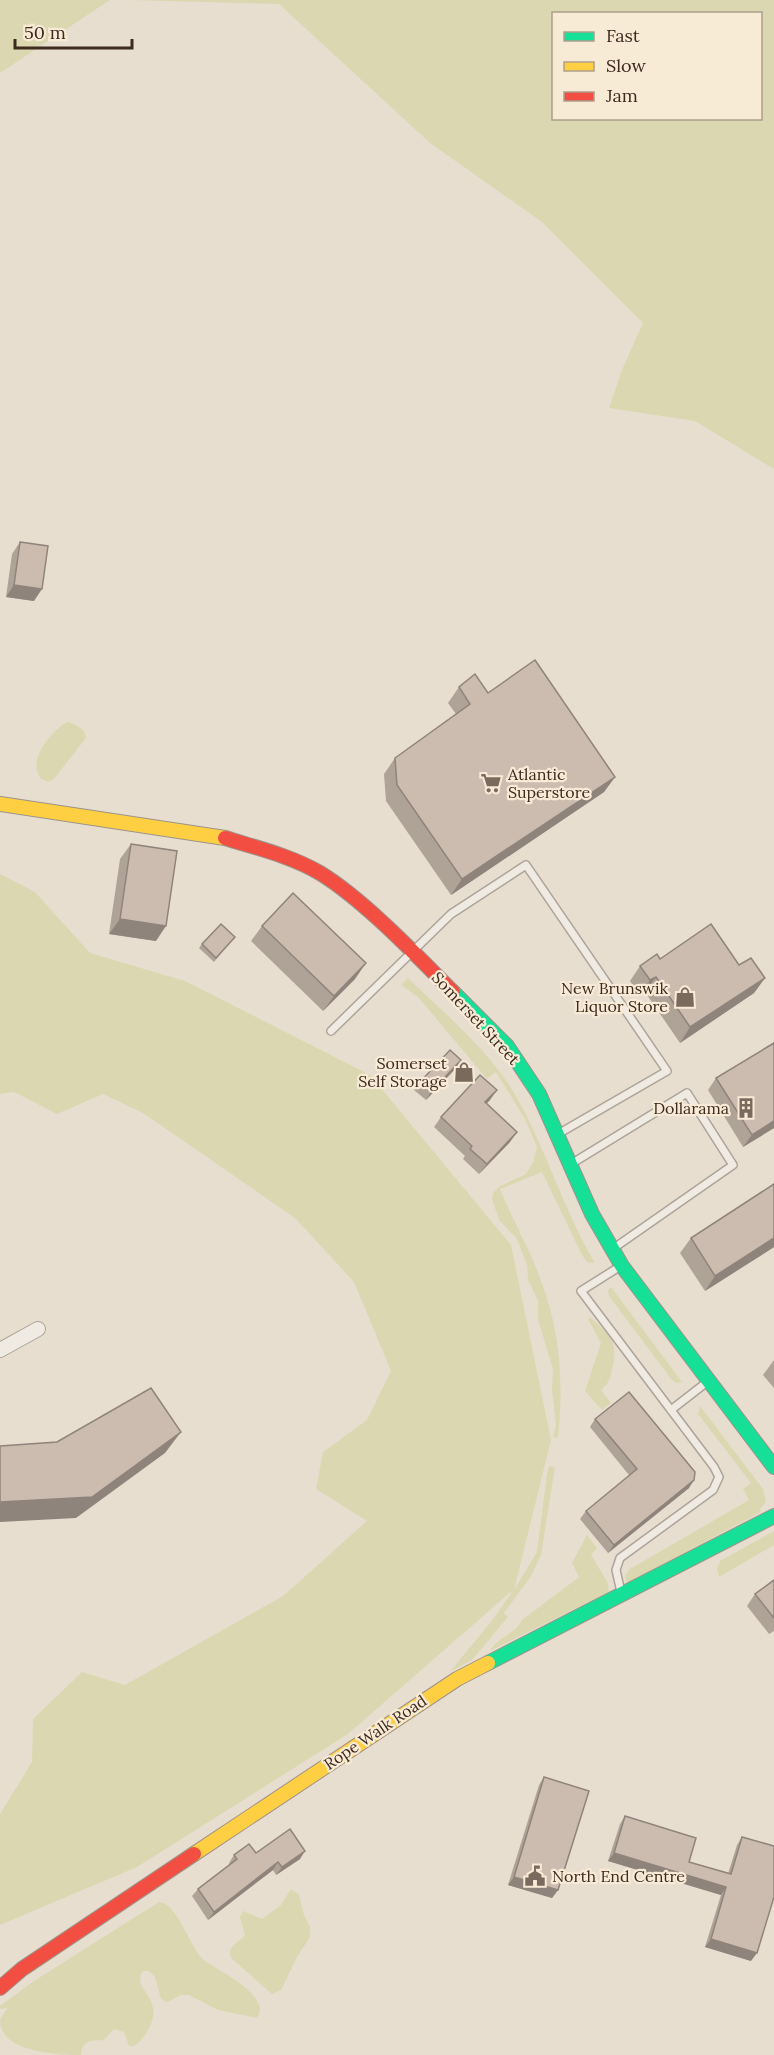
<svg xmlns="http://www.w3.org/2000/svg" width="774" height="2055" font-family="Lora,serif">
  <rect width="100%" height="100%" fill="#e8ded0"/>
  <g fill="#dbd7b1" fill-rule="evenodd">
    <polygon points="0,0 110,0 0,73"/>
    <path d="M127,0H774V469L695,421L609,408L622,370L643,323L542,222L430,143L279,4ZM554,14H760V118H554Z"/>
    <path d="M68,722C76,724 88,731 85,739L54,779L48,782L41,779C26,761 51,730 68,722Z"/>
    <path d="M0,874L35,892L90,953L185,981L370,1075L511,1245L551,1440L514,1590L537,1552L547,1474L549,1466L555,1467L541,1555L531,1576L504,1613L508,1617L472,1660L450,1672C472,1644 495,1620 513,1590L348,1734L137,1867L0,1925V1814L32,1762L33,1719L82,1672L125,1685L283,1596L367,1521L316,1489L323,1452L367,1420L391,1371L354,1282L295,1218L143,1113L103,1094L57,1114L14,1092L0,1094Z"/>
    <path d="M408,978C443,1012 482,1044 509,1085C544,1140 561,1206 595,1263L587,1262L582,1255L542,1172L500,1189C512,1219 529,1247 540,1278C560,1329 564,1383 558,1438L553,1437L556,1426L552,1389L553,1370L538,1319V1301L528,1280L527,1265L517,1239L499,1220L492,1199L493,1193L500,1186L526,1174L533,1162L537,1147L525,1119L496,1072L487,1079L418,997L401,985Z"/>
    <polygon points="611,1287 682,1382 676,1383 672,1380 609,1296 608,1290"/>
    <path d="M590,1317C611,1336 619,1341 612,1370C610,1379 609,1383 601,1390L611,1403L602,1410L585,1391L601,1343L588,1319Z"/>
    <polygon points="700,1406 763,1489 766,1502 760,1509 761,1512 627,1583 625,1575 630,1569 749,1500 743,1489 751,1483 698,1414"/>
    <polygon points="774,1531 774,1545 719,1577 717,1569 720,1561"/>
    <path d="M587,1535L597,1548L591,1555L608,1583L609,1592L490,1651C497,1637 515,1635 522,1620L579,1577L572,1563Z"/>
    <path d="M291,1889L299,1895L304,1915L310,1927V1937L297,1957L281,1990L272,1994L231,1958C227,1945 238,1944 245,1935L240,1917L243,1911L262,1919L281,1905Z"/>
    <path d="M159,1902C178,1903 190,1949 204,1960C217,1970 273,1996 257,2018L218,2010L189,1995H181L167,2002L161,1999L155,1977L149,1971H143C130,1991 168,1997 147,2032C143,2038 140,2042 134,2046H129L124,2032L114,2029L104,2040C90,2041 82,2040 81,2055C63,2055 0,2054 0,2020C1,2016 6,2011 7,2008L0,2009V2006L34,1981Z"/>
  </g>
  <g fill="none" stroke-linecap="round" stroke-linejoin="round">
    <g stroke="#aea398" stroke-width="10">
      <g id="lane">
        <polyline points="331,1031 451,914 526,865 667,1071 558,1134"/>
        <polyline points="571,1164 687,1093 733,1165 614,1248"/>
        <polyline points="619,1267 581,1291 714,1467 719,1477 713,1490 620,1558 616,1570 621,1592"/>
        <polyline points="671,1410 707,1382"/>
      </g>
    </g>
    <g stroke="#aea398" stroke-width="16">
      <polyline id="street" points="0,1350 38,1329"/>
    </g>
    <g stroke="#9d9388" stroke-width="16">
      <g id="fast">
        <polyline points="453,992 507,1046 539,1094 592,1214 622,1266 774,1467"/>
        <polyline points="488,1663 774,1516"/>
      </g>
    </g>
    <g stroke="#9d9388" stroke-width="16">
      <g id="slow">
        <polyline points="0,804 225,838"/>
        <polyline points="194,1854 457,1679 488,1663"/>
      </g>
    </g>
    <g stroke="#9d9388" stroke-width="16">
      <g id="jam">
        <path d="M225,838C257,848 291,856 320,873C364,900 416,955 453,992"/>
        <polyline points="0,1988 22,1969 194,1854"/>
      </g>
    </g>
    <use href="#lane" stroke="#efeae2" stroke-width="7"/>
    <use href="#street" stroke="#efeae2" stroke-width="14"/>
    <use href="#fast" stroke="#16e098" stroke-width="14"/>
    <use href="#slow" stroke="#ffcf43" stroke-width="14"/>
    <use href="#jam" stroke="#f24e42" stroke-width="14"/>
  </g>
  <g fill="#afa297">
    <polygon points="20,542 34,601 6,597 12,554"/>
    <polygon points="459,687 488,693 615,777 604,792 451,895 386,801 384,774 395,758 456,714 448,703"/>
    <polygon points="131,844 156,941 109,934 120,859"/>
    <polygon points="262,926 355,979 323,1011 251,941"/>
    <polygon points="235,937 214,962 199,948 202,944"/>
    <polygon points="660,959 739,965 765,978 754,993 680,1043 645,992 639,995 630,981 640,966"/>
    <polygon points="774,1043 774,1128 743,1147 708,1090 716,1078"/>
    <polygon points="456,1068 426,1100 414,1090 420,1082"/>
    <polygon points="490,1100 486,1104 510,1142 479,1174 463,1159 465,1156 434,1127 441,1117"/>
    <polygon points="691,1238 774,1247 705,1291 680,1253"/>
    <polygon points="774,1360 774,1388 763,1375"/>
    <polygon points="595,1419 689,1488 608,1553 580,1519 586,1511 629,1475 590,1427"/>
    <polygon points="774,1580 774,1631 769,1634 747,1606 755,1594"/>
    <polygon points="544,1777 558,1890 552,1898 508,1885 539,1785"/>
    <polygon points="625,1816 689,1862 728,1874 737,1845 742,1837 751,1961 705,1947 721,1895 608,1861 620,1824"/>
    <polygon points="256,1853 300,1859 276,1875 273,1870 208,1920 192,1896 198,1889 230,1865 229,1863 234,1855"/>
  </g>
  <g fill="#8f847b">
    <polygon points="14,585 42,589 34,601 6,597"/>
    <polygon points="615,777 604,792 451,895 462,879"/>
    <polygon points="120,919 166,926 156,941 109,934"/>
    <polygon points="366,963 355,979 323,1011 334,996"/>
    <polygon points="656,977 645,992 639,995 650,980"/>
    <polygon points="765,978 754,993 680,1043 690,1027"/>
    <polygon points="461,1060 456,1068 426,1100 431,1092"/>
    <polygon points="497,1090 490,1100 478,1112 485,1102"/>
    <polygon points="774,1121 774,1128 743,1147 752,1135"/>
    <polygon points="517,1132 510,1142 479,1174 487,1164"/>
    <polygon points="774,1238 774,1247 705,1291 715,1276"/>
    <polygon points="181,1432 165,1453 76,1518 0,1522 0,1502"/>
    <polygon points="694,1480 689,1488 608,1553 614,1545"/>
    <polygon points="305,1851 300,1859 276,1875 282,1867"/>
    <polygon points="614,1853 726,1887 721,1895 608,1861"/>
    <polygon points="278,1862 273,1870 208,1920 214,1912"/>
    <polygon points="514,1877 558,1890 552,1898 508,1885"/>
    <polygon points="711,1939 757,1953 751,1961 705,1947"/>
  </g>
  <g fill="#ccbcb0" stroke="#8f847b" stroke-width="1.5">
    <polygon points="20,542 48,546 42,589 14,585"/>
    <polygon points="535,660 615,777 462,879 397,785 395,758 470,704 459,687 475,674 488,693"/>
    <polygon points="131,844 177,851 166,926 120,919"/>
    <polygon points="293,893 366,963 334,996 262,926"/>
    <polygon points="221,924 235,937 216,958 202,944"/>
    <polygon points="711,924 739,965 751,958 765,978 690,1027 656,977 650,980 640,966 657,954 660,959"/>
    <polygon points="774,1043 774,1121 752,1135 716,1078"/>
    <polygon points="450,1050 461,1060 431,1092 420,1082"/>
    <polygon points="480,1075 497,1090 485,1102 517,1132 487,1164 470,1149 472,1146 441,1117"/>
    <polygon points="774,1184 774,1238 715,1276 691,1238"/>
    <polygon points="151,1388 181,1432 92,1497 0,1502 0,1446 57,1442"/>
    <polygon points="629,1392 695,1472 694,1480 614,1545 586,1511 637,1469 595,1419"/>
    <polygon points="774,1580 774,1618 755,1594"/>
    <polygon points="544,1777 589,1791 558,1890 514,1877"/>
    <polygon points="625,1816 696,1838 689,1862 731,1874 742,1837 774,1846 774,1897 757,1953 711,1939 726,1887 614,1853"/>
    <polygon points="290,1829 305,1851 282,1867 278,1862 214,1912 198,1889 237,1859 234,1855 249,1844 256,1853"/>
  </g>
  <defs>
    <g id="supermarket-bare" transform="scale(1.62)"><path d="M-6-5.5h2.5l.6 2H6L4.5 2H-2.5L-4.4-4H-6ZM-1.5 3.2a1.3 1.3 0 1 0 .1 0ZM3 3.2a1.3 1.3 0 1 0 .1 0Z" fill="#7a695d" stroke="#f8ebd6" stroke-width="2.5" paint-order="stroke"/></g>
    <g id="shop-bare" transform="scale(1.62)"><path d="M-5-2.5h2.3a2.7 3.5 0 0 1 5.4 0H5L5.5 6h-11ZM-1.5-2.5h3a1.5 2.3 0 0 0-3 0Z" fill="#7a695d" stroke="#f8ebd6" stroke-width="2.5" paint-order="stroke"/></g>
    <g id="building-bare" transform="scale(1.62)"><path d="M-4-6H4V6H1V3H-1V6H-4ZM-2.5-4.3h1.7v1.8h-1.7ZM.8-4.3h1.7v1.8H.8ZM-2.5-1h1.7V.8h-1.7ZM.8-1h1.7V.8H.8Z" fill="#7a695d" stroke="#f8ebd6" stroke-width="2.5" paint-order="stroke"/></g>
    <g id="civic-bare" transform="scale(1.62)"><path d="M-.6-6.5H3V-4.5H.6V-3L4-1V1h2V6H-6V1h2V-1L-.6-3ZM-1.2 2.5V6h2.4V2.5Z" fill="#7a695d" stroke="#f8ebd6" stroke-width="2.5" paint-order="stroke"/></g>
  </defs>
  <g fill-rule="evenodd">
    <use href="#supermarket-bare" x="491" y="783"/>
    <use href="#shop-bare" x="685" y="997"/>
    <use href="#shop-bare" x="464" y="1072"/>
    <use href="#building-bare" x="746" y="1108"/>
    <use href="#civic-bare" x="535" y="1876"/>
  </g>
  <g text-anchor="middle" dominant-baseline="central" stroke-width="4.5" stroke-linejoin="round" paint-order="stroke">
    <g font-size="16" fill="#3e2a1f" stroke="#f8ebd6" text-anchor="end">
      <text x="508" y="774" text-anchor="start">Atlantic<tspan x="508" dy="18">Superstore</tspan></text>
      <text x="668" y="988">New Brunswik<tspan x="668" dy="18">Liquor Store</tspan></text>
      <text x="447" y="1063">Somerset<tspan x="447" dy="18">Self Storage</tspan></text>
      <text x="729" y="1108">Dollarama</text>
      <text x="552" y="1876" text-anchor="start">North End Centre</text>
    </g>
    <g font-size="16" fill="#3e2a1f" stroke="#f8ebd6">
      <text transform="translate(476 1018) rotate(47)">Somerset Street</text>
      <text transform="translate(375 1732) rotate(-34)">Rope Walk Road</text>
    </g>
  </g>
  <rect x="552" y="12" width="210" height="108" fill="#f8ebd6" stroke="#ae9e8d" stroke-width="1.5"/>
  <rect x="564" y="32" width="30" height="9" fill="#16e098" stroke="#ae9e8d" stroke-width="1.5"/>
  <text x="606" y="42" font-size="18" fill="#3e2a1f">Fast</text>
  <rect x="564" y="62" width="30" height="9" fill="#ffcf43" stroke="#ae9e8d" stroke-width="1.5"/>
  <text x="606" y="72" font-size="18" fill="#3e2a1f">Slow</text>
  <rect x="564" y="92" width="30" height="9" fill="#f24e42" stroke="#ae9e8d" stroke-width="1.5"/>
  <text x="606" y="102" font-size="18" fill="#3e2a1f">Jam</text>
  <path d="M15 39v9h117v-9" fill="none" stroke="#3e2a1f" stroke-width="3"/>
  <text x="24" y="39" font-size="18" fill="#3e2a1f" stroke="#f8ebd6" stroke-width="4.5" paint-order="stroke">50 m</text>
</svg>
